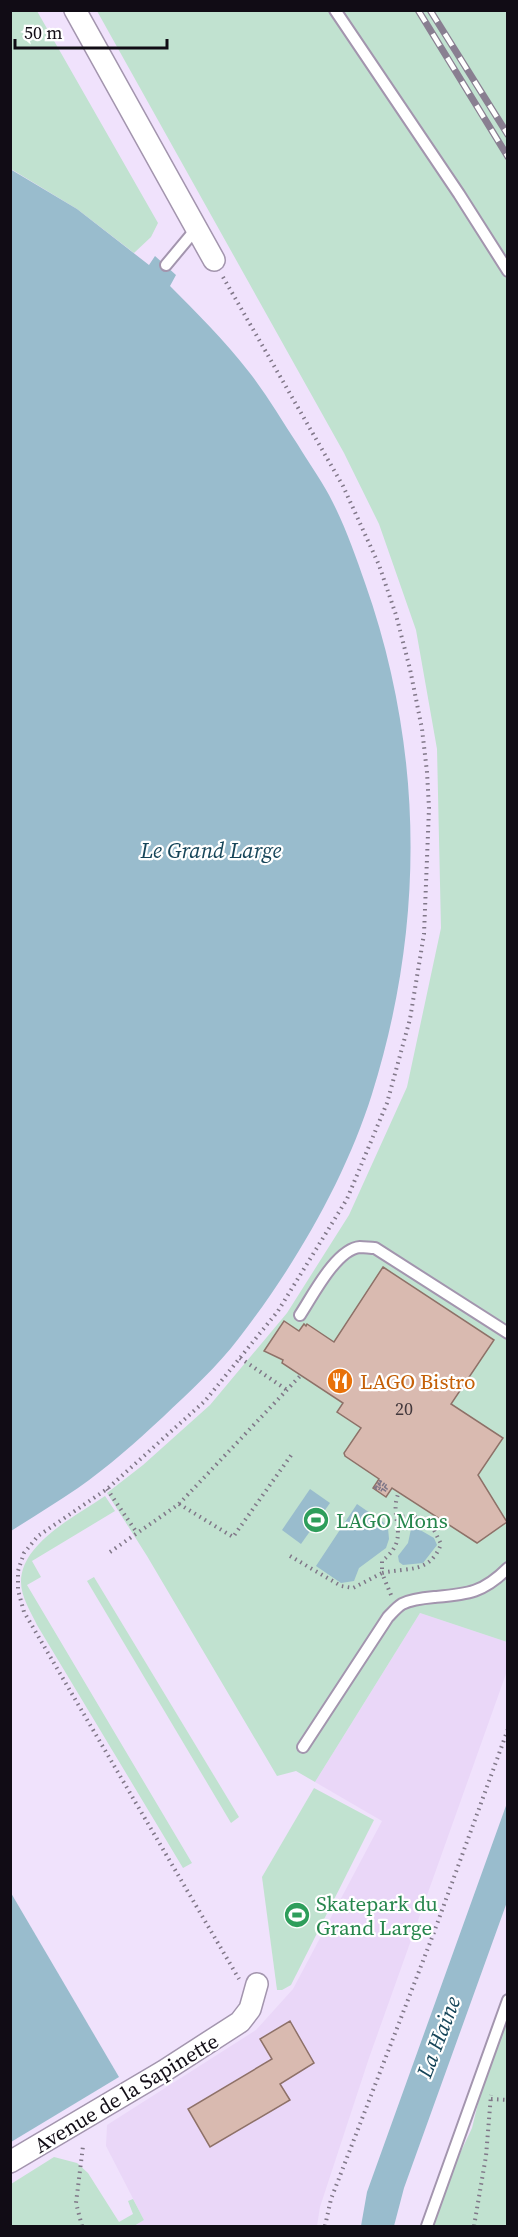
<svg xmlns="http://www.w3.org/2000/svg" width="518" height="2237" font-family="'Source Serif 4',serif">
  <rect width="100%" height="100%" fill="#f0e2fc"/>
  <polygon fill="#ead7f8" points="420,1613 507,1642 507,1671 369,2058 320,2207 317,2226 134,2226 144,2220 106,2146 107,2125 256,2030 293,1989 382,1821 315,1782"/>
  <g fill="#c1e2d0">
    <polygon points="10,11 37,11 158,223 151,237 134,253 77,209 11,169"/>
    <polygon points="97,11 507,11 507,1642 420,1613 315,1782 296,1771 277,1776 147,1556 107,1493 143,1465 210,1405 287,1313 349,1215 407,1087 441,928 437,749 416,630 379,524 344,453"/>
    <path d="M105,1496L115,1511L32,1561L41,1577L27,1585L192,1863L183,1868L37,1625C31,1612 21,1597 21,1582C21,1543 76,1516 105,1496Z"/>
    <polygon points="94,1577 239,1817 231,1823 87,1581"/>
    <polygon points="314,1788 374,1820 291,1985 282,1990 277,1990 262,1877"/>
    <polygon points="507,2000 507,2226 428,2226 429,2219 472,2128 492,2046"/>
    <polygon points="54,2157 77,2163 88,2173 119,2222 133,2214 128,2201 133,2199 144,2220 134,2226 11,2226 11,2184"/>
  </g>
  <g fill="#99bccd">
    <path d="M10,169L77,209L149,265L155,256L176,275L170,286C197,313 225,341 249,372C267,395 282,421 298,445C308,462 320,478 329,495C344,523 355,554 365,583C424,750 425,925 372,1094C345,1180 294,1267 239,1338C217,1367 189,1392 163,1417C136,1442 108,1467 78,1488C56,1503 33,1517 11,1531Z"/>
    <polygon points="310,1489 330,1503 301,1544 282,1530"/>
    <polygon points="357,1504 383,1522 388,1528 389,1539 386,1548 359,1568 354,1581 341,1583 316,1566"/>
    <polygon points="415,1527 434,1538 437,1545 423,1563 403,1565 399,1562 398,1556 408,1543 411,1529"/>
    <polygon points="507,1803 507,1902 404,2188 394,2226 361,2226 367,2192"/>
    <polygon points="11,1893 119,2077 11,2142 10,2142"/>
  </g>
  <g fill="#d9bab0" stroke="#8e7168" stroke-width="1.5">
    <polygon points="383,1267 494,1340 451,1404 503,1438 478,1475 507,1522 477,1543 392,1488 386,1497 373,1488 379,1479 345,1456 344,1453 361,1428 337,1412 343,1403 282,1363 283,1360 264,1351 284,1321 299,1331 304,1324 306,1326 307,1324 334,1342"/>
    <polygon points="290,2021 314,2063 280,2084 290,2100 210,2147 188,2109 272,2059 260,2039"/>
  </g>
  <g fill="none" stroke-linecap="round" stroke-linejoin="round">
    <g stroke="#a395ae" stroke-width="14">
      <g id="lane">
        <polyline points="335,10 459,194 508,271"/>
        <polyline points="166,265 196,229"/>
        <path d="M300,1315C312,1297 336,1249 360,1247C365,1247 370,1248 375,1248L508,1333"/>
        <path d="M303,1747L388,1617C392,1613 397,1607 402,1604C412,1599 424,1598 435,1597C468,1594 483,1593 508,1568"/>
        <polyline points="427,2226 508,2000"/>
      </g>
    </g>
    <g stroke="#a395ae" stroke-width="24">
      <g id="street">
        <polyline points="75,10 214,260"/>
        <polyline points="10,2162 164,2071 240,2022 250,2009 257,1984"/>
      </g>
    </g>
    <g stroke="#807788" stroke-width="4" stroke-dasharray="1.5 4.5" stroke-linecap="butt">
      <polyline points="223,277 343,486 379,565 396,615 410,669 422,729 427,772 429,808 424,934 410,1019 387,1103 347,1199 278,1311 205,1401 107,1489 38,1536 24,1553 18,1571 18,1590 24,1612 239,1979"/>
      <polyline points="240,1358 287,1390"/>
      <polyline points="107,1489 137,1533"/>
      <polyline points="375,1489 380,1482 387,1487 384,1491 377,1487 380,1482 387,1487 384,1491 377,1487 381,1483"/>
      <polyline points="179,1504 233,1537 292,1454"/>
      <polyline points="110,1552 179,1504 301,1375"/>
      <path d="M290,1556L341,1586L353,1588L382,1573V1561C413,1537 387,1518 399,1492"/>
      <path d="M391,1595L382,1573C408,1567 430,1574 441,1544L434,1530L414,1516L397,1517"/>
      <polyline points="491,2099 508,2100"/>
      <polyline points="82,2226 76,2203 83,2146"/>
      <polyline points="325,2226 331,2199 433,1935 508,1729"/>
      <polyline points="474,2226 486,2156 491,2095"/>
    </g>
    <use href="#lane" stroke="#fff" stroke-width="10"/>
    <use href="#street" stroke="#fff" stroke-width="21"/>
    <g stroke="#897f91" stroke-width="7">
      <g id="rail">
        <polyline points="418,10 508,157"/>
        <polyline points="430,10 508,135"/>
      </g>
    </g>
    <use href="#rail" stroke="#fff" stroke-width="4.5" stroke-dasharray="14" stroke-linecap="butt"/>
  </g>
  <defs>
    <g id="restaurant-disc" transform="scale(1.35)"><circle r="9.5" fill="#e8710a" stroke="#fff"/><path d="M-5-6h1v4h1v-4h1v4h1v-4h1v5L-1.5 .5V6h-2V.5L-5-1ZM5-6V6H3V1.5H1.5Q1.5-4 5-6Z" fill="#fff"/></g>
    <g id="stadium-disc" transform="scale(1.35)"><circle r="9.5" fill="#2e9e5b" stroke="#fff"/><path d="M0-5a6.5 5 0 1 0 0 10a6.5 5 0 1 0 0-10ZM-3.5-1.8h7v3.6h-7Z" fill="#fff"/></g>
  </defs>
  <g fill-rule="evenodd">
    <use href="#restaurant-disc" x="340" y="1381"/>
    <use href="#stadium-disc" x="316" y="1520"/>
    <use href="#stadium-disc" x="297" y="1915"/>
  </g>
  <g text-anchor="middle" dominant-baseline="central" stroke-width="4.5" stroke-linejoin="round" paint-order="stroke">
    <g font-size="18" fill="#43383c">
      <text x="404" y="1408">20</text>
    </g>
    <g font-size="21" fill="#c56008" stroke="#fff" text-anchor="start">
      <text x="360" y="1381">LAGO Bistro</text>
    </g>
    <g font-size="21" fill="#27864d" stroke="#fff" text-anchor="start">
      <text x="336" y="1520">LAGO Mons</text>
      <text x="316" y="1903">Skatepark du<tspan x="316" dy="24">Grand Large</tspan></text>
    </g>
    <g font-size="21" fill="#110c15" stroke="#fff">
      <text transform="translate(126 2093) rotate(-31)">Avenue de la Sapinette</text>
    </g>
    <g font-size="22" font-style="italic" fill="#164559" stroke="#fff">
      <text x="211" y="850">Le Grand Large</text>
      <text transform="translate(438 2037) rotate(-69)">La Haine</text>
    </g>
  </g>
  <rect width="518" height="2237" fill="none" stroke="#110c15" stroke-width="24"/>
  <path d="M15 39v9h152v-9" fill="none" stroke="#110c15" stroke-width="3"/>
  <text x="24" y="39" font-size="18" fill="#110c15" stroke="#ffffff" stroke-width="4.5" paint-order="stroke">50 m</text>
</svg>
